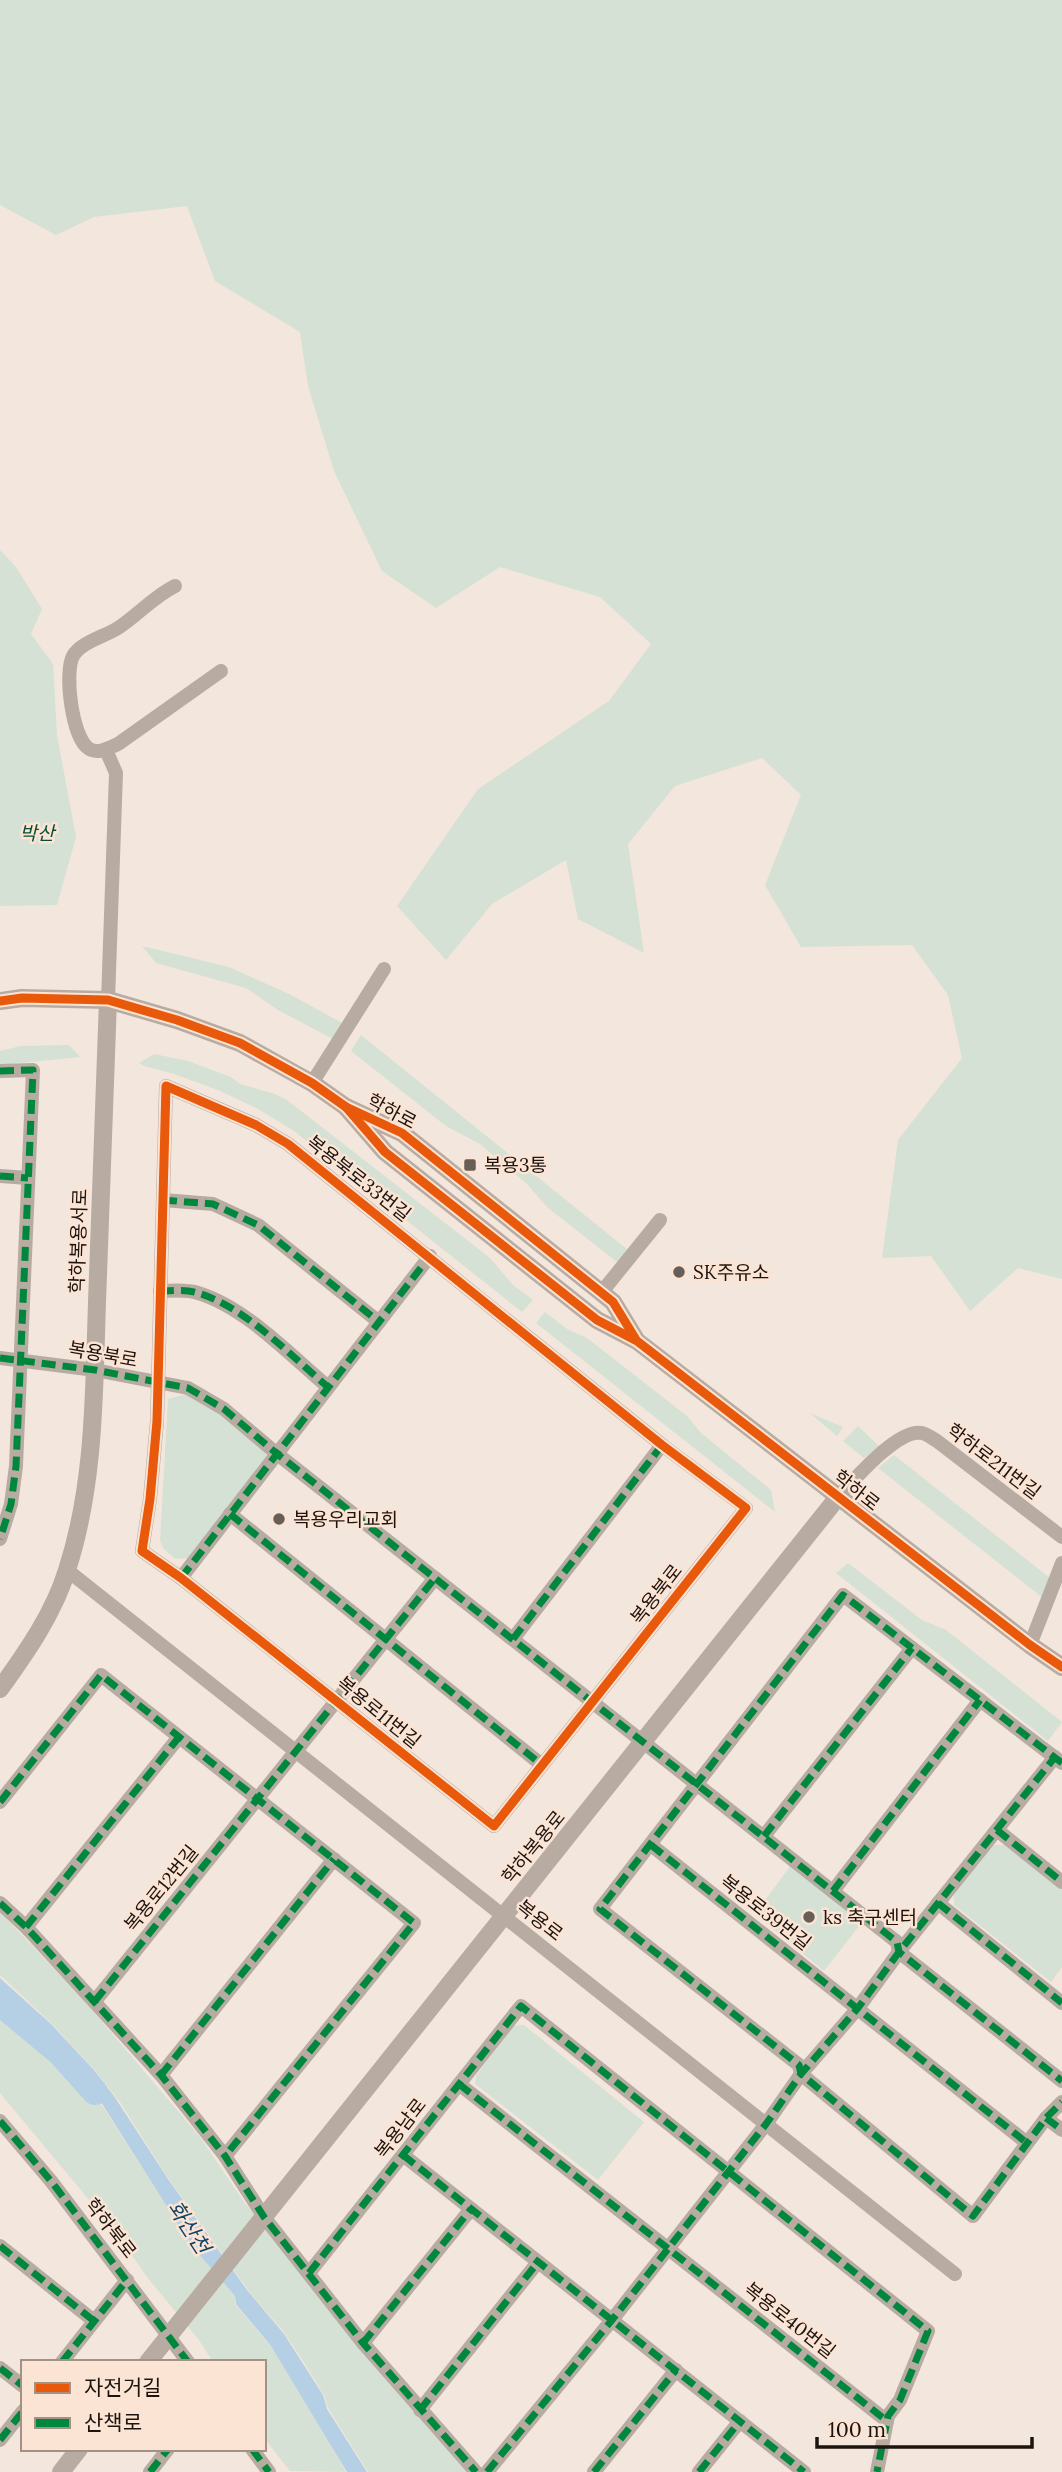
<svg xmlns="http://www.w3.org/2000/svg" width="1062" height="2472" font-family="Lora,'Noto Sans KR',serif">
  <rect width="100%" height="100%" fill="#f3e6dd"/>
  <g fill="#d5e1d4">
    <polygon points="0,0 1062,0 1062,1279 1018,1268 970,1311 931,1256 882,1258 898,1140 962,1058 948,995 912,945 801,947 765,885 801,795 762,758 675,786 628,844 644,953 578,919 566,860 492,904 446,960 397,906 478,789 609,701 651,644 600,597 500,567 436,608 382,571 334,471 308,386 300,332 215,281 187,206 94,217 56,235 0,205"/>
    <polygon points="0,550 16,567 42,609 31,634 53,664 57,735 76,837 57,905 0,906"/>
    <polygon points="142,946 229,967 291,995 342,1023 333,1039 278,1010 246,988 156,963"/>
    <polygon points="361,1035 628,1250 617,1262 547,1207 527,1184 480,1144 446,1126 351,1051"/>
    <polygon points="69,1045 80,1057 0,1065 0,1051 21,1046"/>
    <polygon points="154,1054 188,1061 231,1077 240,1084 275,1094 287,1100 490,1258 513,1285 533,1300 522,1312 294,1131 258,1109 218,1090 171,1073 144,1066 139,1063"/>
    <polygon points="545,1312 567,1329 587,1338 687,1416 701,1433 771,1490 775,1512 536,1323"/>
    <polygon points="190,1393 203,1400 264,1447 267,1457 190,1558 175,1559 163,1548 160,1541 168,1399"/>
    <polygon points="810,1413 843,1427 837,1436"/>
    <polygon points="858,1426 879,1446 864,1458 843,1441"/>
    <polygon points="894,1455 1055,1582 1043,1598 878,1468"/>
    <polygon points="848,1563 922,1620 946,1630 1062,1722 1048,1741 836,1573"/>
    <polygon points="992,1845 1005,1845 1062,1890 1062,1967 1051,1982 954,1905 954,1895"/>
    <polygon points="791,1865 863,1921 824,1971 755,1914"/>
    <polygon points="0,1912 81,1997 200,2137 244,2202 427,2427 467,2472 368,2472 328,2408 324,2395 305,2364 283,2331 251,2294 166,2175 120,2102 92,2067 52,2024 0,1975"/>
    <polygon points="0,2003 59,2051 82,2084 104,2108 191,2245 235,2296 235,2304 273,2349 324,2431 346,2472 290,2471 264,2438 264,2362 213,2362 199,2340 147,2277 115,2231 0,2093"/>
    <polygon points="524,2025 644,2122 598,2180 475,2084 476,2076 512,2026"/>
  </g>
  <polygon fill="#b5d0e5" points="0,1978 51,2024 93,2069 114,2096 168,2179 247,2290 284,2334 323,2395 327,2409 367,2472 347,2472 271,2346 236,2304 235,2296 191,2245 101,2102 59,2050 0,2002"/>
  <g fill="none" stroke-linecap="round" stroke-linejoin="round">
    <polyline stroke="#b5d0e5" stroke-width="26" points="0,2003 60,2053 95,2092"/>
    <g stroke="#b8aba2" stroke-width="14">
      <path d="M175,586C153,597 138,615 118,628C106,636 81,642 73,656C64,673 72,736 88,748C97,755 109,748 118,744L221,671"/>
      <polyline points="106,750 116,773 108,1000"/>
      <polyline points="0,1071 33,1070 16,1466 11,1504 0,1539"/>
      <polyline points="312,1083 384,969"/>
      <polygon points="166,1086 256,1125 288,1144 662,1445 746,1508 494,1826 181,1578 142,1551 150,1499 157,1421"/>
      <polyline points="0,1176 28,1178"/>
      <polyline points="163,1200 213,1204 258,1225 379,1322"/>
      <path d="M160,1291C172,1291 186,1289 198,1293C245,1307 290,1355 328,1387"/>
      <polyline points="601,1293 660,1220"/>
      <polyline points="0,1358 95,1370 188,1388 224,1409 276,1453 897,1942 899,1952 1062,2081"/>
      <path d="M838,1497C854,1480 898,1428 922,1433C927,1434 933,1439 937,1441L1062,1537"/>
      <polyline points="230,1514 542,1765"/>
      <polyline points="67,1570 955,2274"/>
      <polyline points="181,1578 430,1256"/>
      <polyline points="513,1639 662,1445"/>
      <polyline points="1030,1645 1062,1563"/>
      <polyline points="1062,1763 843,1595 600,1909 799,2065 801,2074 973,2216 1046,2118 1062,2102"/>
      <polyline points="0,1802 101,1675 414,1923 225,2156"/>
      <polyline points="997,1830 1062,1882"/>
      <polyline points="764,1836 912,1648"/>
      <polyline points="651,1845 1027,2143"/>
      <polyline points="833,1891 980,1700"/>
      <polyline points="0,1903 26,1927 161,2075 225,2156 264,2217 363,2343 476,2472"/>
      <polyline points="938,1903 1062,2003"/>
      <polyline points="26,1927 179,1737"/>
      <polyline points="95,2001 435,1578"/>
      <polyline points="161,2075 334,1859"/>
      <polyline points="459,2084 887,2421"/>
      <polyline points="1046,2118 1062,2130"/>
      <polyline points="0,2121 51,2181 188,2362"/>
      <polyline points="403,2155 804,2472"/>
      <polyline points="0,2246 94,2321"/>
      <polyline points="309,2273 521,2006 928,2331 900,2400 888,2416 877,2472"/>
      <polyline points="363,2343 471,2209"/>
      <polyline points="62,2362 127,2280"/>
      <polyline points="0,2368 23,2386"/>
      <polyline points="420,2410 538,2262"/>
      <polyline points="0,2440 23,2411"/>
      <polyline points="252,2449 269,2472"/>
      <polyline points="150,2472 168,2449"/>
      <polyline points="487,2472 612,2320 766,2124 801,2074 858,2008 899,1952 1055,1757"/>
      <polyline points="594,2472 676,2370"/>
      <polyline points="699,2472 740,2421"/>
    </g>
    <g stroke="#b8aba2" stroke-width="18">
      <polyline points="0,1001 22,998 108,1000 177,1020 240,1043 312,1083 346,1107 402,1133 613,1302 635,1338"/>
      <polyline points="346,1107 385,1152 597,1320 637,1341 1030,1645 1062,1667"/>
      <path d="M0,1689C26,1653 54,1613 67,1570C95,1484 94,1391 97,1302C101,1202 104,1101 108,1000"/>
      <polyline points="148,2362 838,1497"/>
      <polyline points="61,2472 79,2449"/>
    </g>
    <g stroke="#00873e" stroke-width="7" stroke-dasharray="14 7" stroke-linecap="butt">
      <polyline points="0,1071 33,1070 16,1466 11,1504 0,1539"/>
      <polyline points="0,1176 28,1178"/>
      <polyline points="163,1200 213,1204 258,1225 379,1322"/>
      <path d="M160,1291C172,1291 186,1289 198,1293C245,1307 290,1355 328,1387"/>
      <polyline points="0,1358 95,1370 188,1388 224,1409 276,1453 897,1942 899,1952 1062,2081"/>
      <polyline points="230,1514 542,1765"/>
      <polyline points="181,1578 430,1256"/>
      <polyline points="513,1639 662,1445"/>
      <polyline points="1062,1763 843,1595 600,1909 799,2065 801,2074 973,2216 1046,2118 1062,2102"/>
      <polyline points="0,1802 101,1675 414,1923 225,2156"/>
      <polyline points="997,1830 1062,1882"/>
      <polyline points="764,1836 912,1648"/>
      <polyline points="651,1845 1027,2143"/>
      <polyline points="833,1891 980,1700"/>
      <polyline points="0,1903 26,1927 161,2075 225,2156 264,2217 363,2343 476,2472"/>
      <polyline points="938,1903 1062,2003"/>
      <polyline points="26,1927 179,1737"/>
      <polyline points="95,2001 435,1578"/>
      <polyline points="161,2075 334,1859"/>
      <polyline points="459,2084 887,2421"/>
      <polyline points="1046,2118 1062,2130"/>
      <polyline points="0,2121 51,2181 188,2362"/>
      <polyline points="403,2155 804,2472"/>
      <polyline points="0,2246 94,2321"/>
      <polyline points="309,2273 521,2006 928,2331 900,2400 888,2416 877,2472"/>
      <polyline points="363,2343 471,2209"/>
      <polyline points="62,2362 127,2280"/>
      <polyline points="0,2368 23,2386"/>
      <polyline points="420,2410 538,2262"/>
      <polyline points="0,2440 23,2411"/>
      <polyline points="252,2449 269,2472"/>
      <polyline points="150,2472 168,2449"/>
      <polyline points="487,2472 612,2320 766,2124 801,2074 858,2008 899,1952 1055,1757"/>
      <polyline points="594,2472 676,2370"/>
      <polyline points="699,2472 740,2421"/>
    </g>
    <g stroke="#fce4d4" stroke-width="13">
      <g id="cycleway">
        <polyline points="0,1001 22,998 108,1000 177,1020 240,1043 312,1083 346,1107 402,1133 613,1302 635,1338"/>
        <polygon points="166,1086 256,1125 288,1144 662,1445 746,1508 494,1826 181,1578 142,1551 150,1499 157,1421"/>
        <polyline points="346,1107 385,1152 597,1320 637,1341 1030,1645 1062,1667"/>
      </g>
    </g>
    <use href="#cycleway" stroke="#e8590c" stroke-width="9"/>
  </g>
  <g fill="#675e57" stroke="#fce4d4" stroke-width="2.5">
    <rect x="463" y="1158" width="14" height="14" rx="3.5"/>
    <circle cx="679" cy="1272" r="7"/>
    <circle cx="279" cy="1519" r="7"/>
    <circle cx="809" cy="1917" r="7"/>
  </g>
  <g text-anchor="middle" dominant-baseline="central" stroke-width="5" stroke-linejoin="round" paint-order="stroke">
    <g font-size="19" font-style="italic" fill="#054e36" stroke="#fce4d4">
      <text x="37" y="833">박산</text>
    </g>
    <g font-size="19" fill="#1c140f" stroke="#fce4d4">
      <text transform="translate(392 1111) rotate(28)">학하로</text>
      <text transform="translate(359 1178) rotate(38)">복용북로33번길</text>
      <text transform="translate(78 1241) rotate(-88)">학하복용서로</text>
      <text transform="translate(103 1354) rotate(10)">복용북로</text>
      <text transform="translate(994 1461) rotate(37)">학하로211번길</text>
      <text transform="translate(857 1490) rotate(38)">학하로</text>
      <text transform="translate(656 1594) rotate(-52)">복용북로</text>
      <text transform="translate(379 1712) rotate(39)">복용로11번길</text>
      <text transform="translate(533 1847) rotate(-51)">학하복용로</text>
      <text transform="translate(161 1888) rotate(-51)">복용로12번길</text>
      <text transform="translate(766 1912) rotate(38)">복용로39번길</text>
      <text transform="translate(540 1920) rotate(38)">복용로</text>
      <text transform="translate(400 2128) rotate(-52)">복용남로</text>
      <text transform="translate(111 2228) rotate(52)">학하북로</text>
      <text transform="translate(790 2320) rotate(38)">복용로40번길</text>
    </g>
    <g font-size="19" fill="#1c140f" stroke="#fce4d4" text-anchor="start">
      <text x="484" y="1165">복용3통</text>
      <text x="693" y="1272">SK주유소</text>
      <text x="293" y="1519">복용우리교회</text>
      <text x="823" y="1917">ks 축구센터</text>
    </g>
    <g font-size="21" font-style="italic" fill="#104466" stroke="#fce4d4">
      <text transform="translate(189 2227) rotate(57)">화산천</text>
    </g>
  </g>
  <rect x="21" y="2360" width="245" height="91" fill="#fce4d4" stroke="#a29185" stroke-width="2"/>
  <rect x="35" y="2383" width="35" height="10" fill="#e8590c" stroke="#a29185" stroke-width="2"/>
  <text x="84" y="2395" font-size="21" fill="#1c140f">자전거길</text>
  <rect x="35" y="2418" width="35" height="10" fill="#00873e" stroke="#a29185" stroke-width="2"/>
  <text x="84" y="2430" font-size="21" fill="#1c140f">산책로</text>
  <path d="M817 2437v10h215v-10" fill="none" stroke="#1c140f" stroke-width="3.5"/>
  <text x="828" y="2437" font-size="21" fill="#1c140f" stroke="#fce4d4" stroke-width="5" paint-order="stroke">100 m</text>
</svg>
